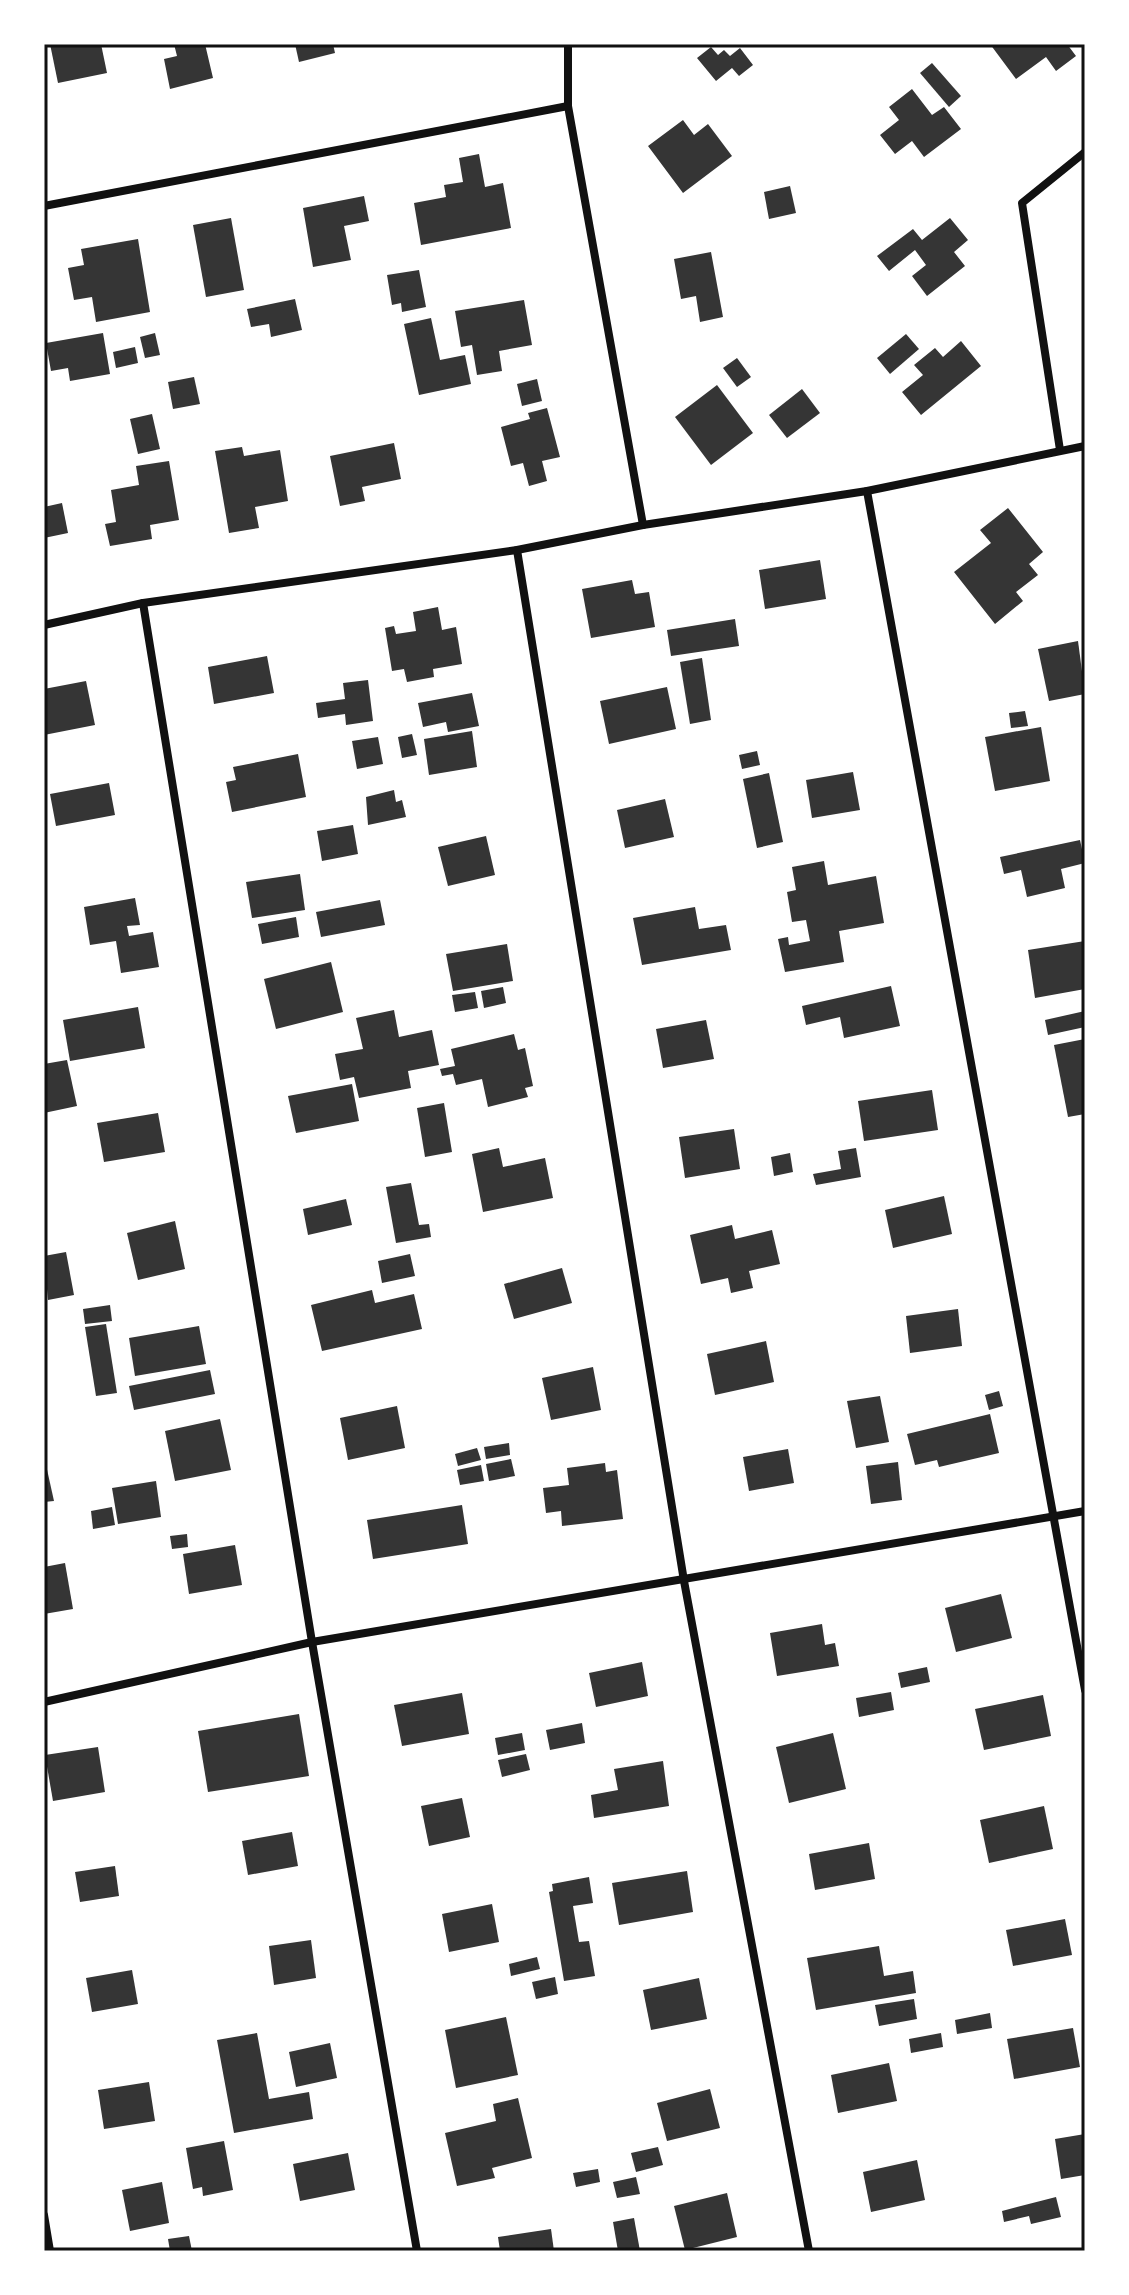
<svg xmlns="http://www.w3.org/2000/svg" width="1129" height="2295" font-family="'Golos Text',sans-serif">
  <rect width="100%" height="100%" fill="#fff"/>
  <g fill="#353535">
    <polygon points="50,44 101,44 107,73 58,83"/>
    <polygon points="174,44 205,44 213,78 170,89 164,59 177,56"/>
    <polygon points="295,44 333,44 335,53 299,62"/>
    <polygon points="990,44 1067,44 1076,56 1056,71 1046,57 1016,79"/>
    <polygon points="711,47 718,55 724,50 730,56 740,48 753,65 739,76 732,68 716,81 697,58"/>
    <polygon points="932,63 961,96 949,107 920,73"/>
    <polygon points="912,89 932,115 944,107 961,129 924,157 912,141 895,154 880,135 899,120 889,107"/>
    <polygon points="683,120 694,135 708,124 732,156 683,193 648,146"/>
    <polygon points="479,154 485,187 503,183 511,228 421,245 414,203 446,197 444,185 463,182 459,158"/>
    <polygon points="790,186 796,213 769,219 764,192"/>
    <polygon points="364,196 369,221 344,226 351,260 313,267 303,208"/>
    <polygon points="231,218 244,290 206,297 193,225"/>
    <polygon points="950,218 968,240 954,252 965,266 927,296 912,276 926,265 915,250 889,271 877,256 913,229 922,240"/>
    <polygon points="138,239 150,312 96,322 92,297 74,300 68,268 84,265 81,249"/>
    <polygon points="711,252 723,317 700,322 696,296 681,299 674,259"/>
    <polygon points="419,270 426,307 402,312 401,303 392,305 387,275"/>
    <polygon points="295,299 302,330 271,337 269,324 251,327 247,309"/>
    <polygon points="524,300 532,345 499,351 502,371 477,375 472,345 461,347 455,311"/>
    <polygon points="431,318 440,360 465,355 471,384 419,395 404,324"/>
    <polygon points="103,333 110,374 70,381 68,368 51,371 46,343"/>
    <polygon points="155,333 160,355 145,358 140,337"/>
    <polygon points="906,334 919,349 890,374 877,358"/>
    <polygon points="961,341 981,366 921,415 902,392 923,375 914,365 935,348 943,357"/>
    <polygon points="135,347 138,363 116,368 113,352"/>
    <polygon points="737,358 751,377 737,387 723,368"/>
    <polygon points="194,377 200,404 173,409 168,382"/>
    <polygon points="537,379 542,401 522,406 517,384"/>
    <polygon points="717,385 753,433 711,465 675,417"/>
    <polygon points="802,389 820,413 787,438 769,415"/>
    <polygon points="547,408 560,457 542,461 547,481 529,486 523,463 511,466 501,427 530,419 528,413"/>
    <polygon points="152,414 160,449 138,454 130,419"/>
    <polygon points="394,443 401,479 362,487 365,501 340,506 330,456"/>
    <polygon points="242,447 244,456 280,450 288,501 255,507 259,528 229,533 215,451"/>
    <polygon points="169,461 179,520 150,525 152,539 110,546 105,524 116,522 111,490 139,485 136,466"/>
    <polygon points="62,503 68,533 44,538 44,507"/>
    <polygon points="1008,508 1043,552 1029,564 1038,575 1016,592 1023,601 995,624 954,572 991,543 980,530"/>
    <polygon points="820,560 826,599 765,609 759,570"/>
    <polygon points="632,580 635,594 649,592 655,627 591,638 582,589"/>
    <polygon points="438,607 442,630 456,627 462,664 433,669 434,677 407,682 404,669 392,671 385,628 394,626 396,634 416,631 413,612"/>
    <polygon points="735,619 739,646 671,656 667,630"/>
    <polygon points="1078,641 1085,694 1049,701 1038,649"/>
    <polygon points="267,656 274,693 214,704 208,667"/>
    <polygon points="702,658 711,720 690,724 680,662"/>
    <polygon points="368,680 373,721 346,725 345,714 318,718 316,703 345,699 343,683"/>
    <polygon points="86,681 95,725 44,735 44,689"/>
    <polygon points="667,687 676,729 609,744 600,701"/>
    <polygon points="472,693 479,726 448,732 446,722 423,727 418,703"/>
    <polygon points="1025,711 1028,726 1011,728 1009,713"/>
    <polygon points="1041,727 1050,781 995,791 985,737"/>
    <polygon points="472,731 477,767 429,775 424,739"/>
    <polygon points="412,734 417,755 402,758 398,737"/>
    <polygon points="378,737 383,764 357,769 352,741"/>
    <polygon points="757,751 760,765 742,769 739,755"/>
    <polygon points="298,754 306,797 232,812 226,782 236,780 233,767"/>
    <polygon points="853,772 860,810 812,818 806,780"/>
    <polygon points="769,773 783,842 757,848 743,779"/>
    <polygon points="109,783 115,815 56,826 50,794"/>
    <polygon points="394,790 396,802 402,800 406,817 368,825 366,797"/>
    <polygon points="665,799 674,837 625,848 617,810"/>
    <polygon points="353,825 358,854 322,861 317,831"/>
    <polygon points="486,836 495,875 448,886 438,847"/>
    <polygon points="1080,840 1085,863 1061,869 1065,888 1027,897 1021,870 1004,874 1000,857"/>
    <polygon points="824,861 828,885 876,876 884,923 839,931 844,962 785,972 778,939 788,937 789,945 810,941 806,920 792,922 787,892 796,890 792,867"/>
    <polygon points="300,874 305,910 252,918 246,882"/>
    <polygon points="135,898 140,925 127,926 129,936 153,932 159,967 121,973 116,941 90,945 84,907"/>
    <polygon points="380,900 385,925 321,937 316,912"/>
    <polygon points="695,907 699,929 726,925 731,950 642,965 633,918"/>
    <polygon points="296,917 299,937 262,944 258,924"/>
    <polygon points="1085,941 1085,989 1035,998 1028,950"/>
    <polygon points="507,944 513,981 453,991 446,954"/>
    <polygon points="331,962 343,1012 276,1029 264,979"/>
    <polygon points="891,986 900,1026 844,1038 840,1017 806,1025 802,1006"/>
    <polygon points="503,987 506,1003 484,1008 481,991"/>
    <polygon points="475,992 478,1008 455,1012 452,995"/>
    <polygon points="138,1007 145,1048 70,1061 63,1020"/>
    <polygon points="394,1010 399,1037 432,1030 439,1065 408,1071 411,1088 359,1098 354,1077 340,1080 335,1054 363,1049 356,1018"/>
    <polygon points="1085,1011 1085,1027 1048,1035 1045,1020"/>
    <polygon points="706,1020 714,1059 663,1068 656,1029"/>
    <polygon points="514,1034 518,1050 525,1048 533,1086 525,1088 528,1097 488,1107 482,1079 456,1085 453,1074 442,1076 440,1069 455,1066 451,1049"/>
    <polygon points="1085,1039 1085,1114 1068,1117 1054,1045"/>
    <polygon points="67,1060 77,1106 44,1113 44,1064"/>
    <polygon points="352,1084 359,1121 296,1133 288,1096"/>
    <polygon points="932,1090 938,1130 864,1141 858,1101"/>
    <polygon points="444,1103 452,1152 425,1157 417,1108"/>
    <polygon points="158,1113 165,1152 104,1162 97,1123"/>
    <polygon points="734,1129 740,1169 685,1178 679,1137"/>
    <polygon points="499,1148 503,1167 545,1158 553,1198 483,1212 472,1154"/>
    <polygon points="856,1148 861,1177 816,1185 813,1174 841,1169 838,1151"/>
    <polygon points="790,1153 793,1172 774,1176 771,1157"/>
    <polygon points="411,1183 419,1225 429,1224 431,1237 396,1243 386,1187"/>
    <polygon points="944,1196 952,1234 893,1248 885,1210"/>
    <polygon points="346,1199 352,1225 308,1235 303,1209"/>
    <polygon points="175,1221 185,1269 138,1280 127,1233"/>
    <polygon points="732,1225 735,1239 772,1230 780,1264 749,1271 753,1288 731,1293 728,1278 701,1284 690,1235"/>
    <polygon points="66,1252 74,1295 48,1300 44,1256"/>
    <polygon points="410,1254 415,1276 382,1283 378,1261"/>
    <polygon points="562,1268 572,1303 514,1319 504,1284"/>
    <polygon points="372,1290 375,1303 414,1294 422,1329 322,1351 311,1305"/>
    <polygon points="110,1305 112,1321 85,1324 83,1309"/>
    <polygon points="958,1309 962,1346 910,1353 906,1316"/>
    <polygon points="106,1324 117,1393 96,1396 85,1327"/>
    <polygon points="199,1326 206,1364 135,1376 129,1338"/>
    <polygon points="766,1341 774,1382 715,1395 707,1354"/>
    <polygon points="593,1367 601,1410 551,1420 542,1378"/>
    <polygon points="210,1370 215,1394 134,1410 129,1386"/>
    <polygon points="999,1391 1003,1406 989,1410 985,1395"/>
    <polygon points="880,1396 889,1442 856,1448 847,1401"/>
    <polygon points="397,1406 405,1448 348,1460 340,1418"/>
    <polygon points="990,1414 999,1453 939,1467 937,1460 915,1465 907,1434"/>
    <polygon points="220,1419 231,1470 175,1481 165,1431"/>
    <polygon points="509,1443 510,1455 486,1459 484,1447"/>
    <polygon points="477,1448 481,1460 458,1466 455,1454"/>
    <polygon points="788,1449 794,1483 749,1491 743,1457"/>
    <polygon points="44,1456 54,1501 44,1502"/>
    <polygon points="511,1459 515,1476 489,1481 486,1464"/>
    <polygon points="898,1462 902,1500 871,1504 866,1466"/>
    <polygon points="605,1463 606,1472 617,1470 623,1519 562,1526 561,1511 546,1513 543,1488 569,1485 567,1468"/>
    <polygon points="481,1465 484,1481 460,1485 457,1470"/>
    <polygon points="156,1481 161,1517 118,1524 112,1488"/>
    <polygon points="462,1505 468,1544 373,1559 367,1520"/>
    <polygon points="112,1507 115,1525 93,1529 91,1511"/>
    <polygon points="187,1534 188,1547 172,1549 170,1536"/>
    <polygon points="235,1545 242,1585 189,1594 183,1554"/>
    <polygon points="65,1563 73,1609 44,1614 44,1567"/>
    <polygon points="1001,1594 1012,1638 956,1652 945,1608"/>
    <polygon points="822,1624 825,1645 835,1643 839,1666 777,1676 770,1633"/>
    <polygon points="642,1662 648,1696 596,1707 589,1673"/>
    <polygon points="927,1667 930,1682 901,1688 898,1673"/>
    <polygon points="891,1692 894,1710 859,1717 856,1698"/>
    <polygon points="462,1693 469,1734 402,1746 394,1705"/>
    <polygon points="1043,1695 1051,1736 984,1750 975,1709"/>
    <polygon points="299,1714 309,1776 208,1792 198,1731"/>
    <polygon points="582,1723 585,1743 550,1750 546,1730"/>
    <polygon points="522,1733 525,1750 498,1755 495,1738"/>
    <polygon points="833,1733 846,1789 789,1803 776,1747"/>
    <polygon points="98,1747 105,1792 53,1801 45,1755"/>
    <polygon points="526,1754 530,1770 502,1777 498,1760"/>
    <polygon points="663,1761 669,1806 594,1818 591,1795 618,1790 614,1769"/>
    <polygon points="462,1798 470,1837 429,1846 421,1806"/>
    <polygon points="1044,1806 1053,1849 989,1863 980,1820"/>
    <polygon points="292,1832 298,1866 248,1875 242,1841"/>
    <polygon points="869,1843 875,1879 815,1890 809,1854"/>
    <polygon points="115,1866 119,1896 80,1902 75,1872"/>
    <polygon points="687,1871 693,1912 619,1925 612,1883"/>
    <polygon points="589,1877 593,1903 573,1906 579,1942 589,1941 595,1976 564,1981 549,1892 553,1891 552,1884"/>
    <polygon points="492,1904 499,1942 449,1952 442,1914"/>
    <polygon points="1065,1919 1072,1955 1013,1966 1006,1930"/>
    <polygon points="311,1940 316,1978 274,1985 269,1946"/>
    <polygon points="879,1946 884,1976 913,1971 916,1993 816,2010 807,1958"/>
    <polygon points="537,1957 540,1969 511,1976 509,1964"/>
    <polygon points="132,1970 138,2004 92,2012 86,1978"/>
    <polygon points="555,1977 558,1994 536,1999 532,1982"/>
    <polygon points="699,1978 707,2019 651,2030 643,1990"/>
    <polygon points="914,1999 917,2019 879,2026 875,2005"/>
    <polygon points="990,2013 992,2028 957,2034 955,2020"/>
    <polygon points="506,2017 518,2075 456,2088 445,2030"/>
    <polygon points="1073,2028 1080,2067 1014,2079 1007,2039"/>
    <polygon points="257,2033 269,2099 309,2092 313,2119 234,2133 217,2040"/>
    <polygon points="941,2033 943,2047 911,2053 909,2039"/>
    <polygon points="330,2043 337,2078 296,2087 289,2052"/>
    <polygon points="889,2063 897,2101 838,2113 831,2075"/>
    <polygon points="149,2082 155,2121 104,2129 98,2090"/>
    <polygon points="710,2089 720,2128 667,2141 657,2103"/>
    <polygon points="518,2098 532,2158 492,2168 495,2178 457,2186 445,2133 496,2121 493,2104"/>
    <polygon points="1085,2134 1085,2175 1061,2179 1055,2139"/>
    <polygon points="224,2141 233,2190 203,2196 202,2187 193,2189 186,2148"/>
    <polygon points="658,2147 663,2165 636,2172 631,2153"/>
    <polygon points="348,2153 355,2190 300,2201 293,2164"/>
    <polygon points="917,2160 925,2200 871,2212 863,2172"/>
    <polygon points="598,2169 600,2182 576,2187 573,2173"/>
    <polygon points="636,2177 640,2194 617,2198 613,2182"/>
    <polygon points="162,2182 169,2223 130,2231 122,2190"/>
    <polygon points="727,2193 737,2237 685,2250 674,2206"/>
    <polygon points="1056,2197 1061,2217 1031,2224 1029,2216 1004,2222 1002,2211"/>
    <polygon points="634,2218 640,2251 618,2251 613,2222"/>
    <polygon points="551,2229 554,2251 500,2251 498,2237"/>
    <polygon points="189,2236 192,2251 170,2251 168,2239"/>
  </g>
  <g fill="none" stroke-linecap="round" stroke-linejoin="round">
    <g stroke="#111" stroke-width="8">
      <polyline points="568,44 568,106 643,525"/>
      <polyline points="44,206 568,106"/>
      <polyline points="1060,450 1022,203 1085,152"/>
      <polyline points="867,491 1085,1690"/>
      <polyline points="517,550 684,1581 809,2251"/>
      <polyline points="143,603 312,1642 417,2251"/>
      <polyline points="44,625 143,603 517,550 643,525 867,491 1085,446"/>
      <polyline points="44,1702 312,1642 1085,1511"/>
      <polyline points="44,2215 50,2251"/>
    </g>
  </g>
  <rect width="1129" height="2295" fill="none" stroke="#ffffff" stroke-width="92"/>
  <rect x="46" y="46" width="1037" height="2203" fill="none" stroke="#111" stroke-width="3"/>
</svg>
